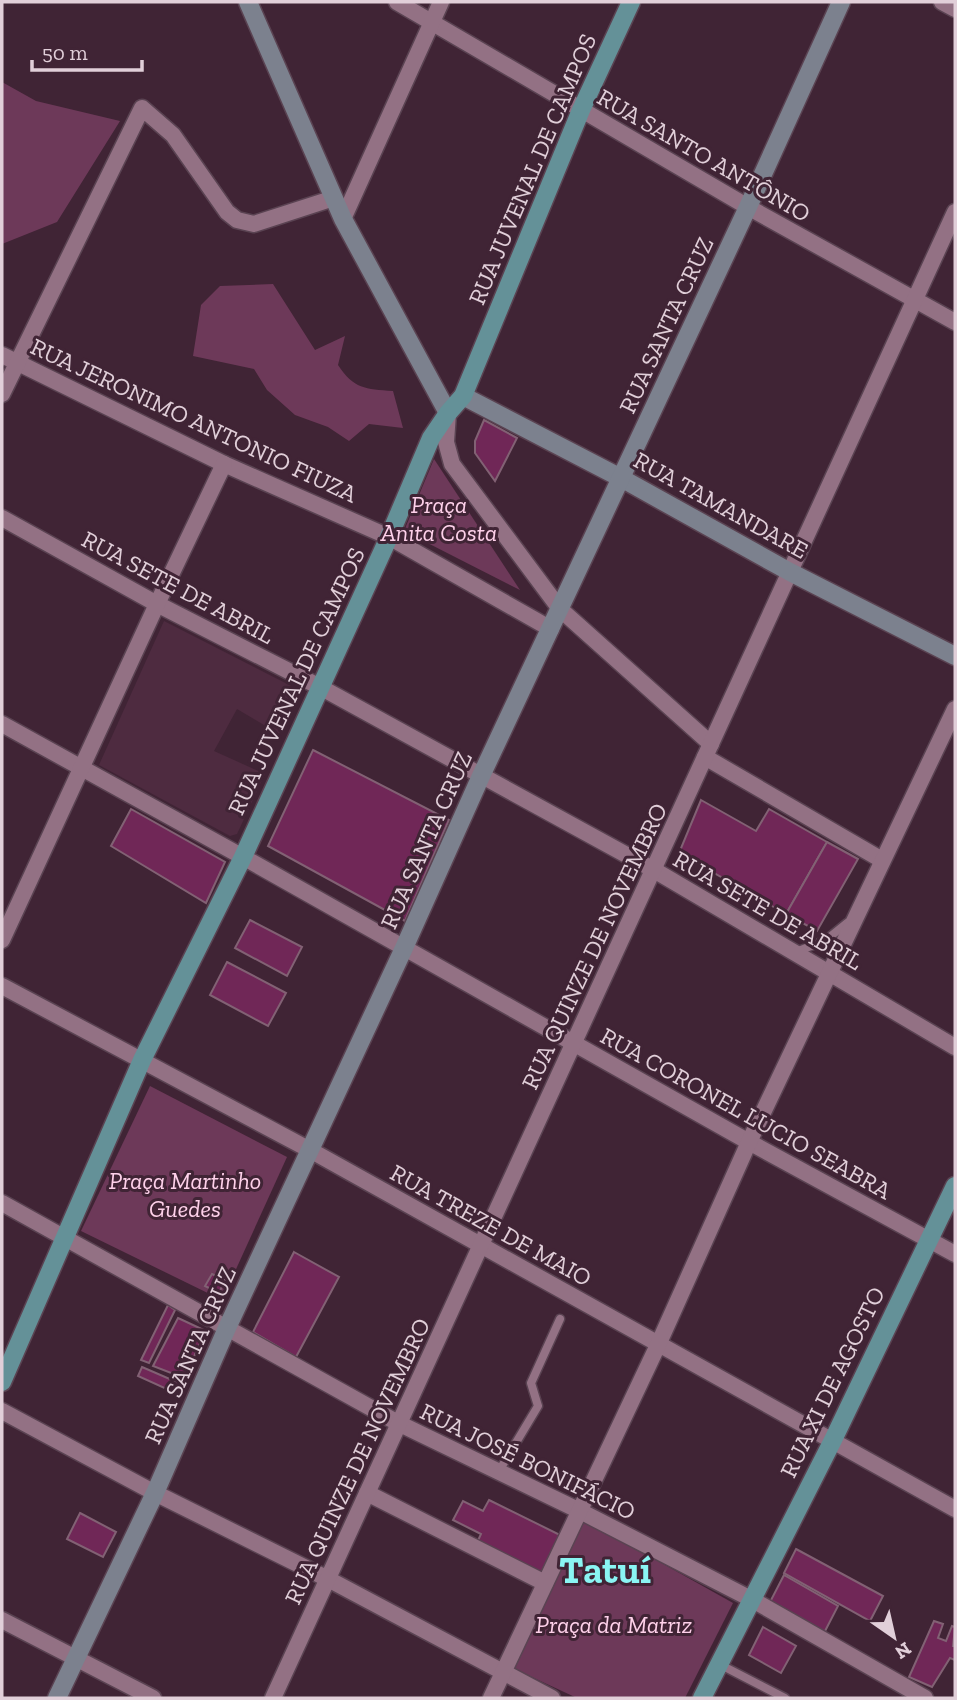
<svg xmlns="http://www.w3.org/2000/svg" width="957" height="1700" font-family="'Zilla Slab',serif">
  <rect width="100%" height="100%" fill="#402435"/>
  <polygon fill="#4e2b40" points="164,621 301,691 279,734 237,709 214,751 265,774 237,834 230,836 99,765"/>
  <g fill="#6d3959">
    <polygon points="2,82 36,101 120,121 57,222 2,244"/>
    <path d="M273,284L315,350L345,336L338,365C354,389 365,389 393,391L403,428L369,424L349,441L328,427L295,415L267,390L254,369L193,356L201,305L220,286Z"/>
    <polygon points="434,459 520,590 404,531"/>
    <polygon points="150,1086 287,1157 222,1300 81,1231"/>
    <polygon points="583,1519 733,1603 685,1698 577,1698 508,1666"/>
  </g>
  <g fill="#702757" stroke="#826174" stroke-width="2">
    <polygon points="484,420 517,438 495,481 475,453 475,441"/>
    <polygon points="313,750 449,820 405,921 268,846"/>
    <polygon points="701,800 756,831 769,809 827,842 786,914 679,853"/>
    <polygon points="131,809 225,862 206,903 111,846"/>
    <polygon points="827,842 858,859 817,931 786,914"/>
    <polygon points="250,920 302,947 287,976 235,948"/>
    <polygon points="227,962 286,993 268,1026 210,995"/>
    <polygon points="294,1252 339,1277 296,1357 253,1332"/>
    <polygon points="212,1274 225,1280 219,1293 205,1286"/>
    <polygon points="168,1305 175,1310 149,1363 141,1360"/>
    <polygon points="178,1318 206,1331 184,1378 153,1366"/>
    <polygon points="142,1367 186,1386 182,1396 138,1376"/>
    <polygon points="489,1500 560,1535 543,1576 476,1545 481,1534 453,1520 463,1501 483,1511"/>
    <polygon points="80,1513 116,1532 103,1557 67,1539"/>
    <polygon points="796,1549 883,1596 870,1621 784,1573"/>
    <polygon points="784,1575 838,1606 824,1633 770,1602"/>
    <polygon points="934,1621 943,1624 938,1638 946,1641 952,1626 955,1627 953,1646 955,1646 955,1660 950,1658 932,1687 909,1677"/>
    <polygon points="763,1627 796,1646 781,1673 749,1655"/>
  </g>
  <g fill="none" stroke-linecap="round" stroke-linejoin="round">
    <g stroke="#5a4352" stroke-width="11">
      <g id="lane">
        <polyline points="796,952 826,940 847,923"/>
        <polyline points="499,1471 538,1406 531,1383 560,1319"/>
        <polyline points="719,1664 785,1698"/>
      </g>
    </g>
    <g stroke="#5a4352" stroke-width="19">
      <g id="street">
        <polyline points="397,2 748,207 955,322"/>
        <polyline points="942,2 955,9"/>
        <polyline points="343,219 441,2"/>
        <polyline points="2,355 224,464 389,537 551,629"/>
        <polyline points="2,394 142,108 173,135 227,212 237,220 254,224 334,198"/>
        <polyline points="448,413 446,442 452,464 560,609 711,744"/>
        <polyline points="2,518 157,604 320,687 654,870 955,1047"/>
        <polyline points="2,724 243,857 749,1142 955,1254"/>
        <polyline points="705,757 882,860"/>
        <polyline points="2,940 157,604 224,464"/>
        <polyline points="2,986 310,1150 955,1509"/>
        <polyline points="2,1203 398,1423 580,1511 751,1599 925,1698"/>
        <polyline points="2,1411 155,1493 328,1579 552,1698"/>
        <polyline points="367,1493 545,1583"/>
        <polyline points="2,1620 153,1698"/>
        <polyline points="273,1698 955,212"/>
        <polyline points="491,1698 658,1345 749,1142 955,709"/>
      </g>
    </g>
    <g stroke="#5a4352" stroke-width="21">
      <g id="secondary">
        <polyline points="248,2 343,219 448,413"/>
        <polyline points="463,396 621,478 790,572 955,656"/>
        <polyline points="57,1698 155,1493 227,1328 404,948 481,776 748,207 841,2"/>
      </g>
    </g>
    <g stroke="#5a4352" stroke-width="21">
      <g id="primary">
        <polyline points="2,1382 142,1060 243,857 389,537 431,438 448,413 463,396 581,110 631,2"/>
        <polyline points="702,1698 833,1440 955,1186"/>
      </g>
    </g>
    <use href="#lane" stroke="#937184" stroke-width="8"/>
    <use href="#street" stroke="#937184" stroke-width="16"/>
    <use href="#secondary" stroke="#7c818e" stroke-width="18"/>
    <use href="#primary" stroke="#649198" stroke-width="18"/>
  </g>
  <g text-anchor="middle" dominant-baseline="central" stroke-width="6" stroke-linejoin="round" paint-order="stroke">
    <g font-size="24" fill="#e1cfd9" stroke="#402435">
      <text transform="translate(704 155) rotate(30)">RUA SANTO ANTÔNIO</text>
      <text transform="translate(532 169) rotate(-67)">RUA JUVENAL DE CAMPOS</text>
      <text transform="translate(666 325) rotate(-65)">RUA SANTA CRUZ</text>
      <text transform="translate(194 420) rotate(25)">RUA JERONIMO ANTONIO FIUZA</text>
      <text transform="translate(721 505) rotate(29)">RUA TAMANDARE</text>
      <text transform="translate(178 587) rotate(28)">RUA SETE DE ABRIL</text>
      <text transform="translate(296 681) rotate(-65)">RUA JUVENAL DE CAMPOS</text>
      <text transform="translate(426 840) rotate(-66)">RUA SANTA CRUZ</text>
      <text transform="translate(768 910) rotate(30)">RUA SETE DE ABRIL</text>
      <text transform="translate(594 946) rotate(-65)">RUA QUINZE DE NOVEMBRO</text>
      <text transform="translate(746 1113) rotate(29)">RUA CORONEL LUCIO SEABRA</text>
      <text transform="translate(491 1225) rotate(29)">RUA TREZE DE MAIO</text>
      <text transform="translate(190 1355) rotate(-66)">RUA SANTA CRUZ</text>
      <text transform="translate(832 1382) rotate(-64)">RUA XI DE AGOSTO</text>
      <text transform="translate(357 1461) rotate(-65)">RUA QUINZE DE NOVEMBRO</text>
      <text transform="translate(528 1461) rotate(26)">RUA JOSÉ BONIFÁCIO</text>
    </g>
    <g font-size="24" font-style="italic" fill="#fed1ea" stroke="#402435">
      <text x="439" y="504">Praça<tspan x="439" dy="28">Anita Costa</tspan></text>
      <text x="185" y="1180">Praça Martinho<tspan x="185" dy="28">Guedes</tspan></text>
      <text x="614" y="1624">Praça da Matriz</text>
    </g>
    <g font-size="38" font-weight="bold" fill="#8af5f3" stroke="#402435">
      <text x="605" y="1570">Tatuí</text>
    </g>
  </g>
  <rect width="957" height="1700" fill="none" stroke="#e1cfd9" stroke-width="7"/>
  <g transform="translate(894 1637) rotate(146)" stroke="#402435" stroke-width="5" paint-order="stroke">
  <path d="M0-5L12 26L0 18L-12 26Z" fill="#e1cfd9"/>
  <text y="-10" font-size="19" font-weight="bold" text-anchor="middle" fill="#e1cfd9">N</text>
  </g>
  <path d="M32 60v10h110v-10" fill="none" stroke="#e1cfd9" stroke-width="3.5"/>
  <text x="42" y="60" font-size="21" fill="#e1cfd9" stroke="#402435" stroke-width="5" paint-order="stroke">50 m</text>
</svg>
